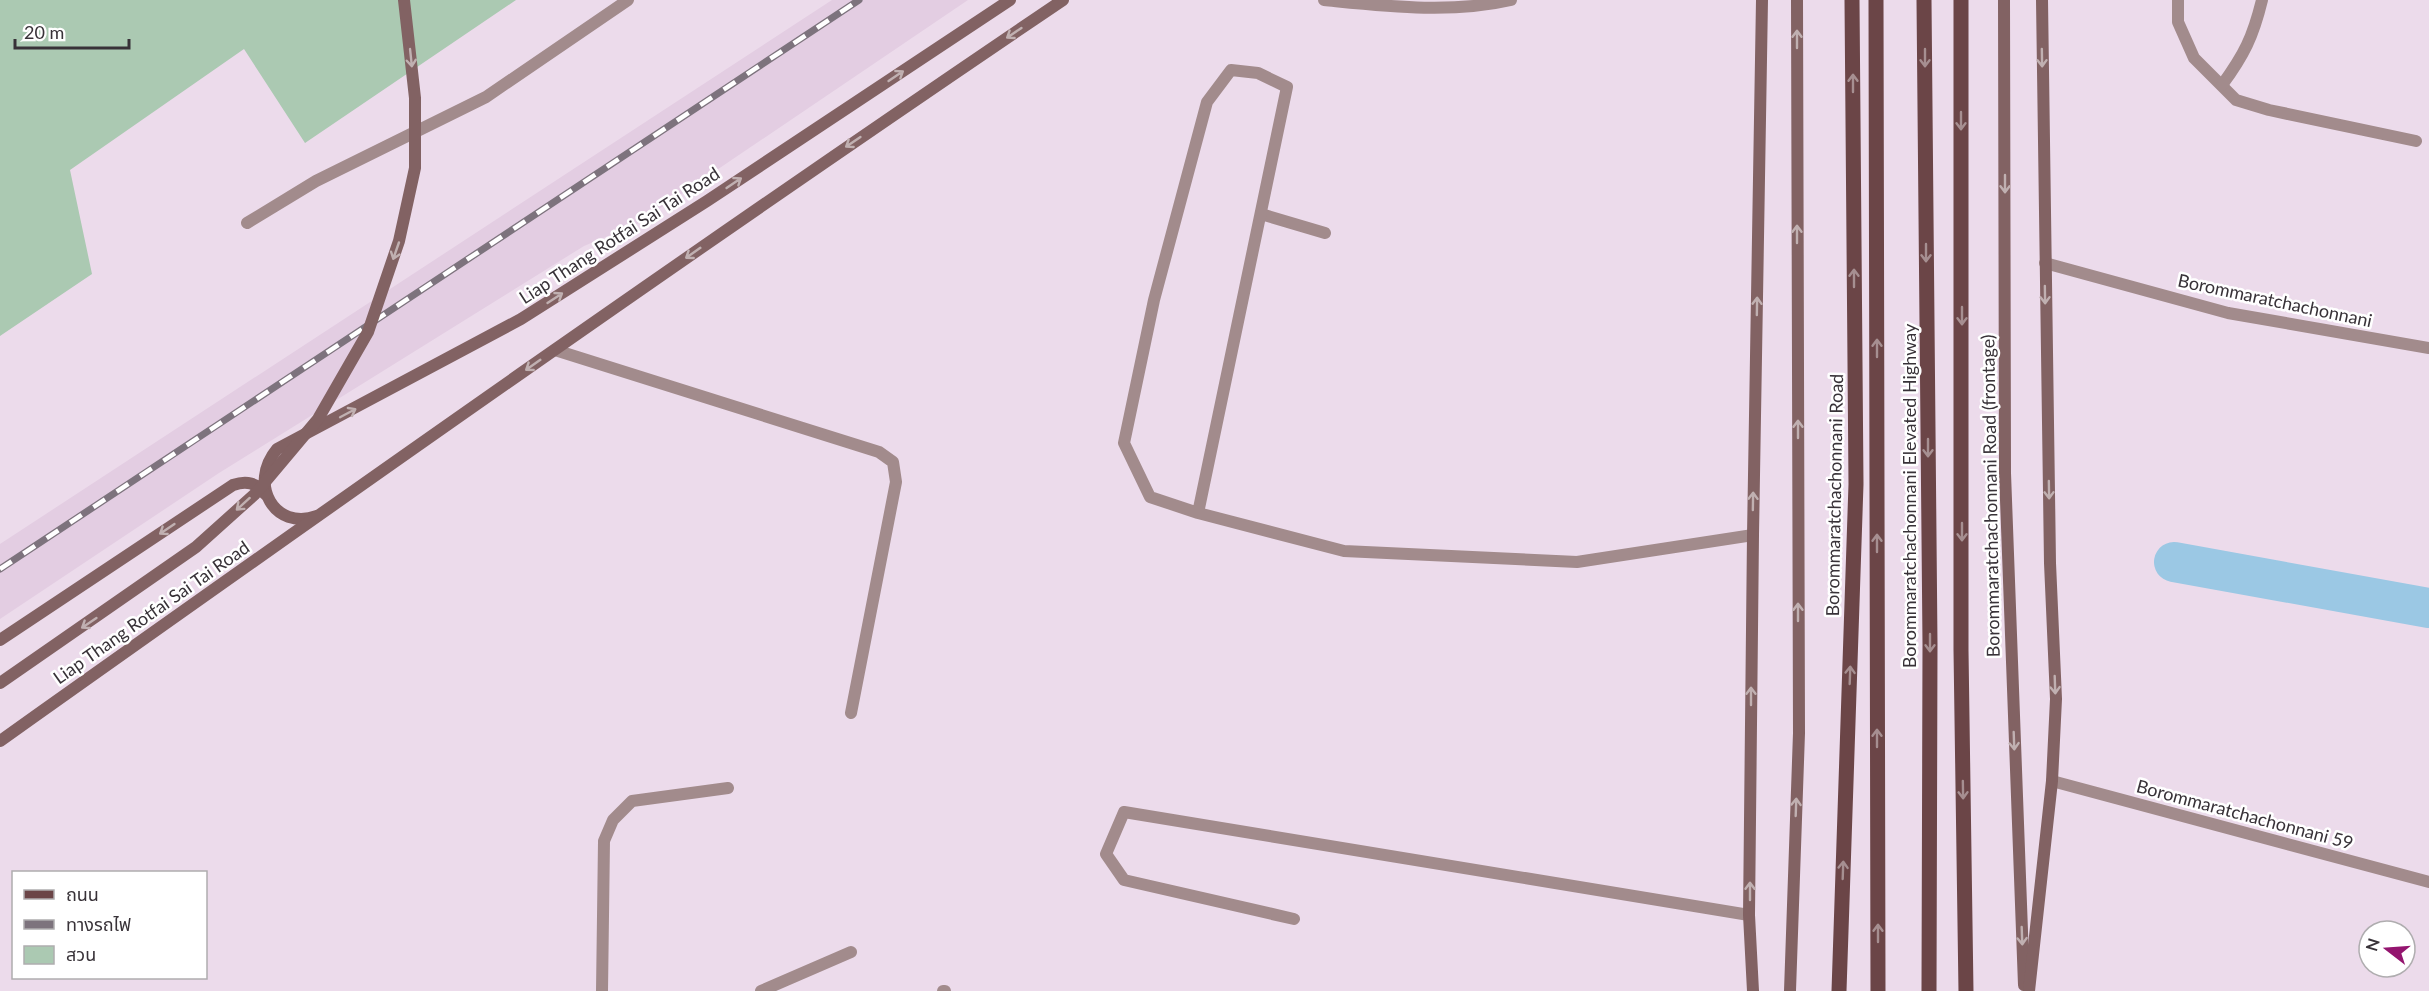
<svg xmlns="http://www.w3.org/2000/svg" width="2429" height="991" font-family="Lato,'Noto Sans Thai',sans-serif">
  <rect width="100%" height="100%" fill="#ecdbeb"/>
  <polygon fill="#e3cde2" points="832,0 968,0 637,224 584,246 219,473 0,619 0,544"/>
  <polygon fill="#abc9b2" points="0,0 516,0 305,143 244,49 70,170 92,274 0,336"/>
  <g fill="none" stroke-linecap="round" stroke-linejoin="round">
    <polyline stroke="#9bc8e4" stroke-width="40" points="2174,562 2429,608"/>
    <g stroke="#a28b8c" stroke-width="12">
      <polyline points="2178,0 2178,22 2194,58 2236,100 2269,110 2416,141"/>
      <path d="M2222,85C2244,55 2253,37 2262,0"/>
      <polyline points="1261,214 1325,233"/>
      <polyline points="555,350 879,452 893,462 896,482 851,713"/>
      <polyline points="1198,513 1287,87 1258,73 1231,70 1207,102 1154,300 1124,443 1150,497 1198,513 1344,551 1577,562 1753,535"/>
      <polyline points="1294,919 1124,880 1106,854 1124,812 1749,915"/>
      <polyline points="943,991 945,991"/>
    </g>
    <g stroke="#a28b8c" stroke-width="12">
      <path d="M1324,0C1385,6 1451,14 1511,0"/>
      <polyline points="247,223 316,181 486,97 628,0"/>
      <polyline points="2045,263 2228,313 2429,348"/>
      <polyline points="2052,781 2429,882"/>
      <polyline points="602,991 604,841 613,820 632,801 728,788"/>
      <polyline points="761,991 851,952"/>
    </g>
    <g stroke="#826263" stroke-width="12">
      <polyline points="2004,0 2005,473 2024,985"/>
      <path d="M317,516C274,531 248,484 277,449L521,319L707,201L1010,0"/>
      <path d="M0,640L233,485C247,480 256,483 265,494"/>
      <path d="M0,741C352,491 705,242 1063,0"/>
      <polyline points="1753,991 1749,915 1753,535 1762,0"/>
      <polyline points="1790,991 1799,733 1797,0"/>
      <polyline points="2029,991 2052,781 2056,699 2050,563 2042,0"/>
    </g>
    <g stroke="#6b4547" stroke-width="15">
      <polyline points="1876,0 1878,991"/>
      <polyline points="1924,0 1930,644 1929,991"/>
      <polyline points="1961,0 1961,650 1966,991"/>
      <polyline points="1839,991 1856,484 1852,0"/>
    </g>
    <g stroke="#7d737d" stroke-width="7">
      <polyline id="rail" points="0,569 859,0"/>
    </g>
    <use href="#rail" stroke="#fff" stroke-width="4.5" stroke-dasharray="14" stroke-linecap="butt"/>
    <polyline stroke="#826263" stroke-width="12" points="0,683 196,547 255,494 318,419 368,332 399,241 415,168 415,98 404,0"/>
  </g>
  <defs><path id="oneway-shaft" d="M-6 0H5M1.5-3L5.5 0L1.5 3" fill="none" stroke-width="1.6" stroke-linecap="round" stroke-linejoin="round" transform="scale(1.5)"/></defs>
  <g stroke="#c0b0b1">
    <use href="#oneway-shaft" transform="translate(1014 33) rotate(146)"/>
    <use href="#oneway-shaft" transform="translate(1797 39) rotate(-90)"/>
    <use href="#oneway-shaft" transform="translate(411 58) rotate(84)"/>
    <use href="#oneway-shaft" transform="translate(2042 58) rotate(89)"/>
    <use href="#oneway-shaft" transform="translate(896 76) rotate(-34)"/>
    <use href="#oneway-shaft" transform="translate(853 142) rotate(146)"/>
    <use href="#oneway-shaft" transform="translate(734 183) rotate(-34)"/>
    <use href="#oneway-shaft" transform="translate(2005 184) rotate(90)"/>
    <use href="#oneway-shaft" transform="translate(1797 234) rotate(-90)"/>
    <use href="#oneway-shaft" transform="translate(396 251) rotate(109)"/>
    <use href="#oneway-shaft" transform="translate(693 253) rotate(145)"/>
    <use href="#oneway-shaft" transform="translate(2045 295) rotate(89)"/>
    <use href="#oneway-shaft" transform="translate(555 298) rotate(-33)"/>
    <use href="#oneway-shaft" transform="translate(1757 306) rotate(-89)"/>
    <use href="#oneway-shaft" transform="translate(533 365) rotate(145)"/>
    <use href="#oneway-shaft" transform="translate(348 413) rotate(-28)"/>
    <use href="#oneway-shaft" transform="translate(1798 429) rotate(-90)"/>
    <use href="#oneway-shaft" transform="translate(2049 490) rotate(89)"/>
    <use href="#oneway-shaft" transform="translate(1753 501) rotate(-89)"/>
    <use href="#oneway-shaft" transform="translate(243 504) rotate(138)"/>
    <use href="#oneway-shaft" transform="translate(167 529) rotate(146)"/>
    <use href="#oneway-shaft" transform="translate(1798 612) rotate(-90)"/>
    <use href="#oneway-shaft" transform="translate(89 623) rotate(146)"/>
    <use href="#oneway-shaft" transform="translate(2055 685) rotate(88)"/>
    <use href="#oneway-shaft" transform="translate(1751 696) rotate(-90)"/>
    <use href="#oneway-shaft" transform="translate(2014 741) rotate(88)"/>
    <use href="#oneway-shaft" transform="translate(1796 807) rotate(-88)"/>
    <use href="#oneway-shaft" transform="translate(1750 891) rotate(-90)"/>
    <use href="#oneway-shaft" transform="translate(2022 936) rotate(88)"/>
  </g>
  <g stroke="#a68f91">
    <use href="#oneway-shaft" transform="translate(1925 58) rotate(90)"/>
    <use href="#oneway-shaft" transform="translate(1853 83) rotate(-90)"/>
    <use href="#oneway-shaft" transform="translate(1961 121) rotate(90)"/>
    <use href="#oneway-shaft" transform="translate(1926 253) rotate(90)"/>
    <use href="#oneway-shaft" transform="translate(1854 278) rotate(-90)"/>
    <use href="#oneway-shaft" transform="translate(1962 316) rotate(90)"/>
    <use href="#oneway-shaft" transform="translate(1877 348) rotate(-90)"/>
    <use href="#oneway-shaft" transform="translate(1928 448) rotate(90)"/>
    <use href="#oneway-shaft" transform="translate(1962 532) rotate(90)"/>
    <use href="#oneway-shaft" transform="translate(1877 543) rotate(-90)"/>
    <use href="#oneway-shaft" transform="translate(1930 643) rotate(90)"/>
    <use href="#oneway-shaft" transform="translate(1850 675) rotate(-88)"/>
    <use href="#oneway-shaft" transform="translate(1877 738) rotate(-90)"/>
    <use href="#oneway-shaft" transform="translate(1963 790) rotate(89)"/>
    <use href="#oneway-shaft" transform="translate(1843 870) rotate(-88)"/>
    <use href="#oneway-shaft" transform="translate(1878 933) rotate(-90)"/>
  </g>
  <g text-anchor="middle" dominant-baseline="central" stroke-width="5" stroke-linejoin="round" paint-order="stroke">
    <g font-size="18" fill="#383238" stroke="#fff">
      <text transform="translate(619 235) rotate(-33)">Liap Thang Rotfai Sai Tai Road</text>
      <text transform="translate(2275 300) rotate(12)">Borommaratchachonnani</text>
      <text transform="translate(1834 495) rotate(-89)">Borommaratchachonnani Road</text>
      <text transform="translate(1909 496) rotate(-90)">Borommaratchachonnani Elevated Highway</text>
      <text transform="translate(1990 496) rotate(-91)">Borommaratchachonnani Road (frontage)</text>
      <text transform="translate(151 612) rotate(-35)">Liap Thang Rotfai Sai Tai Road</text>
      <text transform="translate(2245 814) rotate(15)">Borommaratchachonnani 59</text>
    </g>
  </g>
  <rect x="12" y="871" width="195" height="108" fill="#ffffff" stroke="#afadaf" stroke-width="1.5"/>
  <rect x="24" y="890" width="30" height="9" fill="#6b4547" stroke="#afadaf" stroke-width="1.5"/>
  <text x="66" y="901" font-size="18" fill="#383238">ถนน</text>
  <rect x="24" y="920" width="30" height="9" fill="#7d737d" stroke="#afadaf" stroke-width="1.5"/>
  <text x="66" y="931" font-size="18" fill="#383238">ทางรถไฟ</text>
  <rect x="24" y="946" width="30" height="18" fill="#abc9b2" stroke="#afadaf" stroke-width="1.5"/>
  <text x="66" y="961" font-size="18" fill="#383238">สวน</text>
  <g transform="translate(2387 949) rotate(287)"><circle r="28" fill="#ffffff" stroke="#afadaf" stroke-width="1.5"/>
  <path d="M0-4.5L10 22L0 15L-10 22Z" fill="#94156f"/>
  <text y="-9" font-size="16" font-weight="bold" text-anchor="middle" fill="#383238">N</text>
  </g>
  <path d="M15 39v9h114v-9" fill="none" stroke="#383238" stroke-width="3"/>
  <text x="24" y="39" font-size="18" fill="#383238" stroke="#ffffff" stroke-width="4.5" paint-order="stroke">20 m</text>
</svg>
